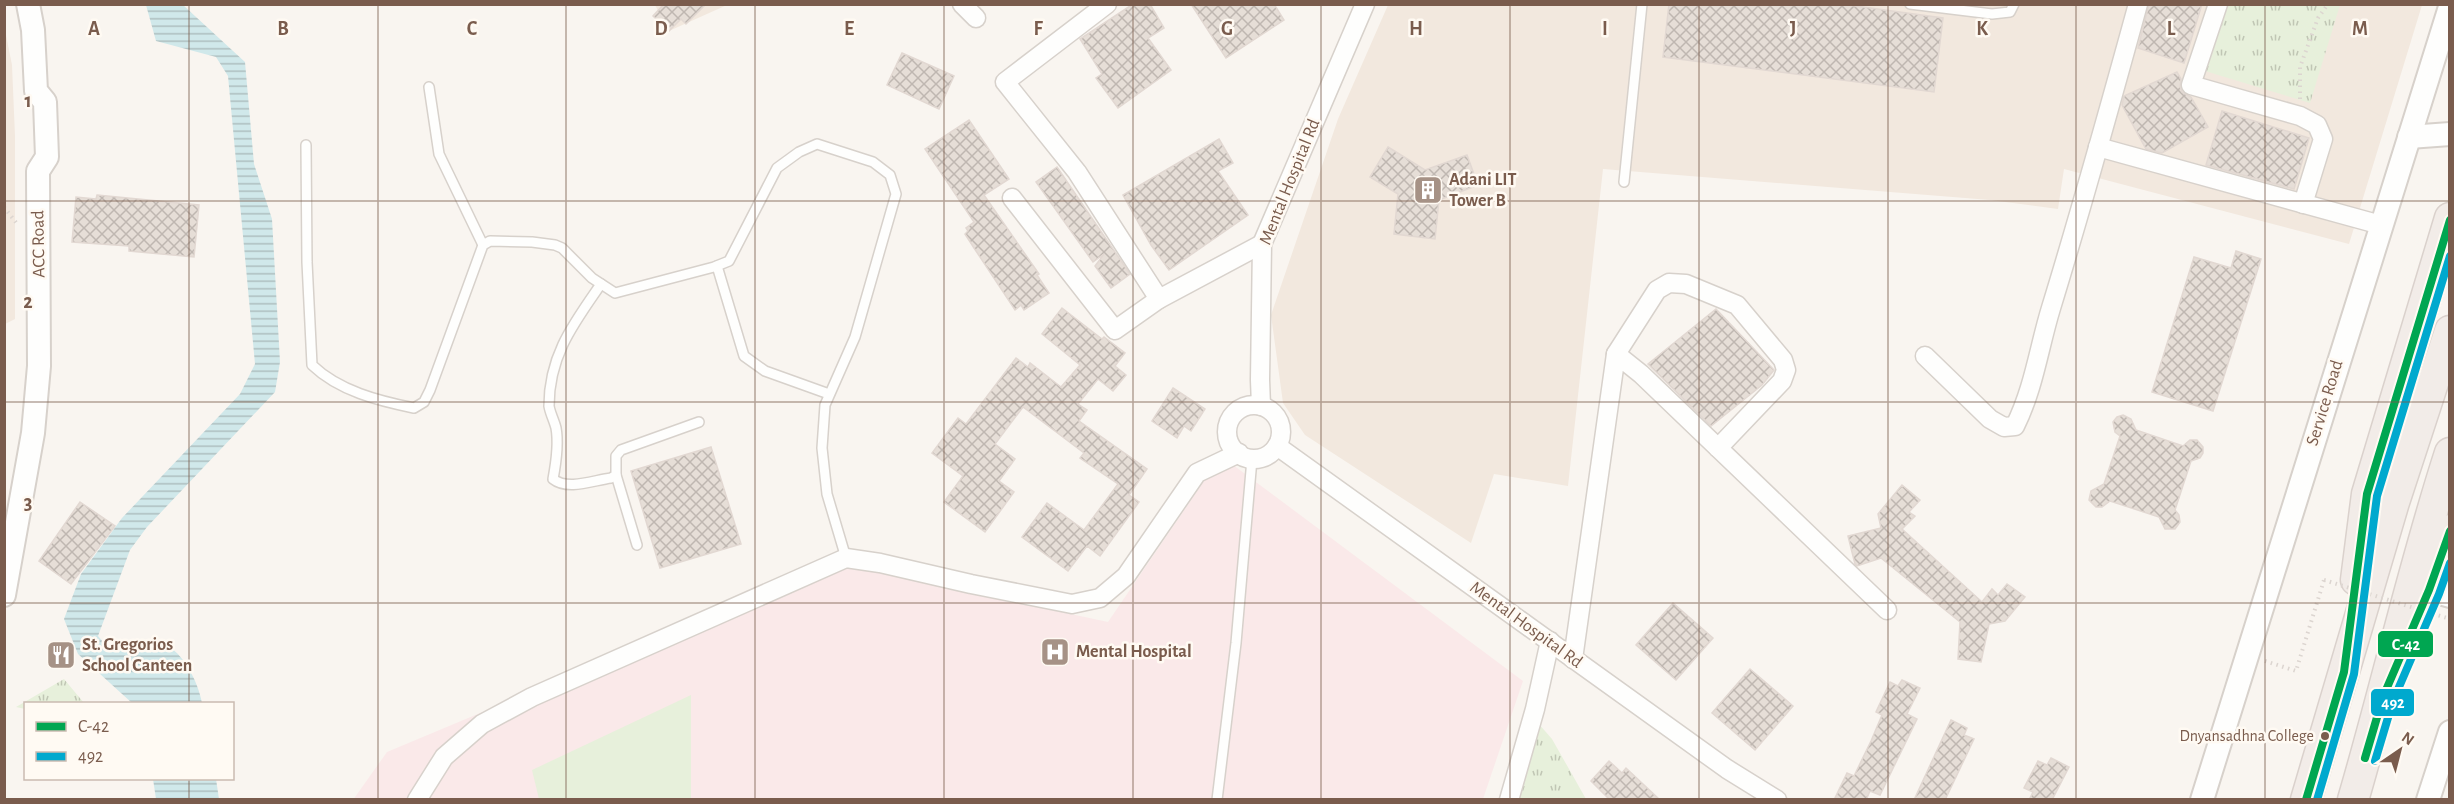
<svg xmlns="http://www.w3.org/2000/svg" width="2454" height="804" font-family="'Alegreya Sans',sans-serif">
  <defs>
    <pattern id="park-tufts" width="24" height="20" patternUnits="userSpaceOnUse" patternTransform="scale(1.5)"><rect width="24" height="20" fill="#e7f0db"/><path d="M3 7l-1-3M5 7V3M7 7l1-3M15 17l-1-3M17 17v-4M19 17l1-3" fill="none" stroke="#c0c6b4"/></pattern>
    <pattern id="water-rules" width="6" height="5" patternUnits="userSpaceOnUse" patternTransform="scale(1.5)"><rect width="6" height="5" fill="#d0e8ea"/><path d="M0 2.5h6" fill="none" stroke="#aebfc0"/></pattern>
    <pattern id="building-cross-hatch" width="8" height="8" patternUnits="userSpaceOnUse" patternTransform="scale(1.5)"><rect width="8" height="8" fill="#e6ded7"/><path d="M0 0l8 8M0 8l8-8" fill="none" stroke="#bfb7b1"/></pattern>
  </defs>
  <rect width="100%" height="100%" fill="#f9f5f0"/>
  <g fill="#f2e8de">
    <polygon points="655,5 727,5 669,31"/>
    <polygon points="1388,5 2422,5 2349,244 2064,169 2058,209 1990,200 1603,169 1568,486 1494,474 1471,543 1305,435 1283,403 1271,315 1338,119"/>
    <polygon points="5,30 12,65 15,136 15,319 5,324"/>
  </g>
  <polygon fill="#fae9e9" points="1221,456 1523,681 1483,799 353,800 387,752 837,564 1108,622"/>
  <polygon fill="#e7f0db" points="691,695 691,799 539,799 532,770"/>
  <g fill="url(#park-tufts)">
    <polygon points="2226,5 2340,5 2310,103 2205,71"/>
    <polygon points="64,679 84,703 26,704 25,709 16,707"/>
    <polygon points="1538,723 1552,739 1586,799 1517,800"/>
  </g>
  <g fill="url(#water-rules)">
    <path d="M146,5H183L245,62L254,164L272,219L280,362L275,392L147,527L130,550L98,636L110,650C125,648 142,643 157,643C181,644 199,684 202,703H132L78,654L64,619L81,574L122,518L240,394L255,364L228,76L216,57L156,41Z"/>
    <polygon points="153,779 216,779 219,799 156,799"/>
  </g>
  <g fill="url(#building-cross-hatch)" stroke="#e2d8d2" stroke-width="1.5">
    <polygon points="664,4 706,4 686,24 681,19 669,31 653,16"/>
    <polygon points="1133,4 1150,4 1164,28 1148,38 1171,70 1118,108 1096,78 1102,74 1080,39"/>
    <polygon points="1191,4 1274,4 1284,20 1226,58"/>
    <polygon points="1669,4 1841,4 1943,18 1934,92 1663,57"/>
    <polygon points="2149,4 2202,4 2184,63 2138,48"/>
    <polygon points="902,53 954,76 939,109 887,85"/>
    <polygon points="2177,72 2181,79 2180,87 2182,92 2191,97 2208,127 2162,153 2146,149 2122,105 2124,96"/>
    <polygon points="2222,111 2309,138 2294,189 2206,165"/>
    <polygon points="969,120 1009,179 984,195 1039,274 1037,275 1049,293 1024,310 1021,305 1015,310 974,248 965,234 968,231 966,228 974,222 925,149"/>
    <polygon points="1219,139 1233,163 1218,171 1248,215 1169,270 1151,245 1123,195"/>
    <polygon points="1388,147 1425,170 1467,155 1478,185 1439,200 1435,239 1394,234 1398,194 1370,177"/>
    <polygon points="1057,167 1130,274 1111,288 1095,266 1104,254 1093,262 1036,182"/>
    <polygon points="97,195 199,205 194,257 129,251 129,246 72,242 76,197 96,199"/>
    <polygon points="2236,251 2261,259 2213,411 2152,392 2194,257 2231,268"/>
    <polygon points="1062,308 1102,339 1104,337 1125,353 1115,366 1126,375 1113,391 1098,379 1078,404 1087,410 1079,421 1147,469 1129,495 1139,502 1100,556 1087,546 1068,571 1022,537 1047,503 1084,530 1118,484 1080,458 1084,453 1023,407 995,444 1015,459 999,481 1014,492 985,532 944,502 963,476 932,453 958,418 966,424 1016,358 1028,367 1030,363 1061,387 1080,365 1042,334"/>
    <polygon points="1716,309 1774,370 1762,385 1711,426 1648,364"/>
    <polygon points="1173,388 1205,409 1191,431 1184,426 1177,438 1152,421"/>
    <polygon points="2123,415 2131,419 2136,430 2183,446 2190,440 2197,440 2203,447 2203,453 2200,458 2191,461 2175,510 2179,515 2180,522 2175,529 2165,529 2159,517 2110,501 2102,507 2096,507 2089,500 2091,491 2104,484 2120,436 2115,432 2113,422 2117,417"/>
    <polygon points="711,447 741,544 660,568 631,471"/>
    <polygon points="1902,485 1920,500 1909,512 1915,516 1902,529 1982,602 1992,589 1998,595 2007,584 2025,597 2005,621 1989,624 1981,662 1958,659 1960,622 1881,558 1857,566 1855,564 1848,536 1881,528 1878,514"/>
    <polygon points="80,502 115,526 71,584 39,561"/>
    <polygon points="1673,603 1713,638 1676,680 1636,645"/>
    <polygon points="1750,669 1793,706 1755,750 1712,713"/>
    <polygon points="1902,680 1920,688 1907,714 1917,719 1880,795 1870,791 1866,800 1834,800 1847,773 1854,776 1871,741 1882,715 1876,712 1890,682 1898,686"/>
    <polygon points="1951,720 1967,728 1964,735 1974,739 1945,800 1914,800"/>
    <polygon points="2051,758 2069,767 2052,800 2029,800 2033,792 2024,788 2038,761 2047,765"/>
    <polygon points="1609,761 1622,773 1626,768 1660,800 1610,800 1591,781"/>
  </g>
  <g fill="none" stroke-linecap="round" stroke-linejoin="round">
    <g stroke="#d7d1cb" stroke-width="12">
      <g id="service">
        <polyline points="1910,4 1992,14 2010,12 2014,4"/>
        <polyline points="429,87 439,154 483,245"/>
        <path d="M306,145L307,262L312,365C339,391 379,401 414,408L424,402L430,390L483,245L490,241L532,242L555,245L562,248L592,278L615,293L714,267L729,261L777,168L799,152L817,144L873,162L890,175L896,194L855,337L825,405L822,448L827,494L846,558"/>
        <polyline points="1624,182 1642,4"/>
        <polyline points="717,266 744,356 765,371 829,394"/>
        <path d="M601,284C574,323 549,355 549,406C550,413 554,420 556,428C559,444 556,463 553,479C568,491 594,480 611,478L616,475V456L621,450L699,422"/>
        <polyline points="616,475 637,545"/>
        <polyline points="1217,800 1236,643 1252,459"/>
      </g>
    </g>
    <g stroke="#d7d1cb" stroke-width="21">
      <g id="minor">
        <polyline points="962,4 976,18"/>
        <polyline points="1107,4 1005,82 1077,172 1159,299 1262,244"/>
        <polyline points="2218,4 2191,85 2300,116 2317,125 2323,139 2303,204"/>
        <polyline points="2098,147 2381,225"/>
        <polyline points="1012,198 1115,330 1159,299"/>
        <polyline points="1616,354 1657,290 1669,283 1686,284 1737,305 1783,360 1786,370 1782,381 1718,448"/>
        <path d="M1925,356L1990,419L2004,427L2015,426C2034,388 2039,347 2051,308C2082,207 2110,106 2138,4"/>
        <circle cx="1254" cy="432" r="27"/>
        <polyline points="1261,406 1260,380 1262,244 1365,4"/>
        <polyline points="1277,446 1727,769 1777,800"/>
        <polyline points="1573,659 1616,354 1641,374 1887,610"/>
        <polyline points="417,800 444,757 482,724 532,697 846,558 880,563 971,584 1072,604 1100,598 1126,576 1197,473 1239,453"/>
        <polyline points="1509,800 1535,709 1550,641"/>
      </g>
    </g>
    <g stroke="#d7d1cb" stroke-width="26">
      <g id="tertiary">
        <polyline points="2409,137 2450,134"/>
        <polyline points="2429,590 2450,596"/>
        <polyline points="4,595 33,433 39,366 38,171 47,157 45,102 36,91 33,30 28,4"/>
        <polyline points="2202,800 2450,7"/>
        <polyline points="2428,800 2450,732"/>
      </g>
    </g>
    <g stroke="#dad1cc" stroke-width="33">
      <g id="trunk">
        <polyline points="2356,580 2367,494 2450,218"/>
        <polyline points="2428,593 2450,530"/>
        <polyline points="2306,800 2394,502 2450,331"/>
        <path d="M2353,800C2387,684 2413,567 2450,453"/>
      </g>
    </g>
    <g stroke="#dcd5d0" stroke-width="4" stroke-dasharray="1.5 4.5" stroke-linecap="butt">
      <polyline points="2300,99 2300,67 2318,18 2328,4"/>
      <polyline points="4,207 18,225"/>
      <polyline points="2265,661 2296,671 2324,580"/>
    </g>
    <use href="#service" stroke="#fefefd" stroke-width="9"/>
    <use href="#minor" stroke="#fefefd" stroke-width="18"/>
    <use href="#tertiary" stroke="#fefefd" stroke-width="22"/>
    <use href="#trunk" stroke="#f2ece8" stroke-width="30"/>
    <polyline stroke="#dcd5d0" stroke-width="4" stroke-dasharray="1.5 4.5" stroke-linecap="butt" points="2324,580 2450,619"/>
    <g stroke="#fffaf3" stroke-width="12">
      <g id="bus-1">
        <polyline points="2365,758 2383,697 2429,590 2450,531"/>
        <polyline points="2306,800 2344,672 2367,494 2450,220"/>
      </g>
    </g>
    <g stroke="#fffaf3" stroke-width="12">
      <g id="bus-2">
        <polyline points="2375,761 2393,701 2439,594 2450,563"/>
        <polyline points="2317,800 2354,674 2377,496 2450,256"/>
      </g>
    </g>
    <use href="#bus-1" stroke="#00a651" stroke-width="8"/>
    <use href="#bus-2" stroke="#00a9ce" stroke-width="8"/>
  </g>
  <path fill="none" stroke="#7a5c4d" stroke-width="1.5" stroke-opacity="0.55" d="M189,4V704M378,4V800M566,4V800M755,4V800M944,4V800M1133,4V800M1321,4V800M1510,4V800M1699,4V800M1888,4V800M2076,4V800M2265,4V800M4,201H2450M4,402H2450M4,603H2450M189,778V800"/>
  <defs>
    <g id="building-square" transform="scale(1.5)"><rect x="-9" y="-9" width="18" height="18" rx="4" fill="#a69286" stroke="#fffaf3"/><path d="M-4-6H4V6H1V3H-1V6H-4ZM-2.5-4.3h1.7v1.8h-1.7ZM.8-4.3h1.7v1.8H.8ZM-2.5-1h1.7V.8h-1.7ZM.8-1h1.7V.8H.8Z" fill="#fff"/></g>
    <g id="hospital-square" transform="scale(1.5)"><rect x="-9" y="-9" width="18" height="18" rx="4" fill="#a69286" stroke="#fffaf3"/><path d="M-5-5h3v3.5h4V-5h3V5h-3V1.5h-4V5h-3Z" fill="#fff"/></g>
    <g id="restaurant-square" transform="scale(1.5)"><rect x="-9" y="-9" width="18" height="18" rx="4" fill="#a69286" stroke="#fffaf3"/><path d="M-5-6h1v4h1v-4h1v4h1v-4h1v5L-1.5 .5V6h-2V.5L-5-1ZM5-6V6H3V1.5H1.5Q1.5-4 5-6Z" fill="#fff"/></g>
  </defs>
  <g fill-rule="evenodd">
    <use href="#building-square" x="1428" y="190"/>
    <use href="#hospital-square" x="1055" y="652"/>
    <use href="#restaurant-square" x="61" y="655"/>
  </g>
  <circle fill="#7a5c4d" stroke="#fffaf3" stroke-width="2" cx="2325" cy="736" r="5"/>
  <g text-anchor="middle" dominant-baseline="central" stroke-width="5" stroke-linejoin="round" paint-order="stroke">
    <g font-size="16" fill="#7a5c4d" stroke="#fffaf3" text-anchor="end">
      <text x="2314" y="736">Dnyansadhna College</text>
    </g>
    <g font-size="18" font-weight="bold" fill="#7a5c4d" stroke="#fffaf3" text-anchor="start">
      <text x="1449" y="180">Adani LIT<tspan x="1449" dy="21">Tower B</tspan></text>
      <text x="82" y="645">St. Gregorios<tspan x="82" dy="21">School Canteen</tspan></text>
      <text x="1076" y="652">Mental Hospital</text>
    </g>
    <g font-size="18" fill="#7a5c4d" stroke="#fffaf3">
      <text transform="translate(1290 182) rotate(-68)">Mental Hospital Rd</text>
      <text transform="translate(39 244) rotate(-91)">ACC Road</text>
      <text transform="translate(2325 403) rotate(-73)">Service Road</text>
      <text transform="translate(1526 625) rotate(36)">Mental Hospital Rd</text>
    </g>
  </g>
  <g font-size="20" text-anchor="middle" font-weight="bold" fill="#7a5c4d" stroke="#fffaf3" stroke-width="5" stroke-linejoin="round" paint-order="stroke">
    <text x="94" y="35">A</text>
    <text x="283" y="35">B</text>
    <text x="472" y="35">C</text>
    <text x="661" y="35">D</text>
    <text x="849" y="35">E</text>
    <text x="1038" y="35">F</text>
    <text x="1227" y="35">G</text>
    <text x="1416" y="35">H</text>
    <text x="1605" y="35">I</text>
    <text x="1793" y="35">J</text>
    <text x="1982" y="35">K</text>
    <text x="2171" y="35">L</text>
    <text x="2360" y="35">M</text>
    <text x="28" y="107">1</text>
    <text x="28" y="308">2</text>
    <text x="28" y="509">3</text>
  </g>
  <g stroke="#fffaf3" stroke-width="2">
    <rect x="2377" y="630" width="57" height="28" rx="6" fill="#00a651"/>
    <rect x="2370" y="688" width="45" height="29" rx="6" fill="#00a9ce"/>
  </g>
  <g font-size="16" text-anchor="middle" font-weight="bold" fill="#fff">
    <text x="2406" y="650">C-42</text>
    <text x="2393" y="708">492</text>
  </g>
  <rect width="2454" height="804" fill="none" stroke="#7a5c4d" stroke-width="12"/>
  <rect x="24" y="702" width="210" height="78" fill="#fffaf3" stroke="#cabbb1" stroke-width="1.5"/>
  <rect x="36" y="722" width="30" height="9" fill="#00a651" stroke="#cabbb1" stroke-width="1.5"/>
  <text x="78" y="732" font-size="18" fill="#7a5c4d">C-42</text>
  <rect x="36" y="752" width="30" height="9" fill="#00a9ce" stroke="#cabbb1" stroke-width="1.5"/>
  <text x="78" y="762" font-size="18" fill="#7a5c4d">492</text>
  <g transform="translate(2400 750) rotate(35)" stroke="#fffaf3" stroke-width="4.5" paint-order="stroke">
  <path d="M0-4.5L10 22L0 15L-10 22Z" fill="#7a5c4d"/>
  <text y="-9" font-size="16" font-weight="bold" text-anchor="middle" fill="#7a5c4d">N</text>
  </g>
</svg>
